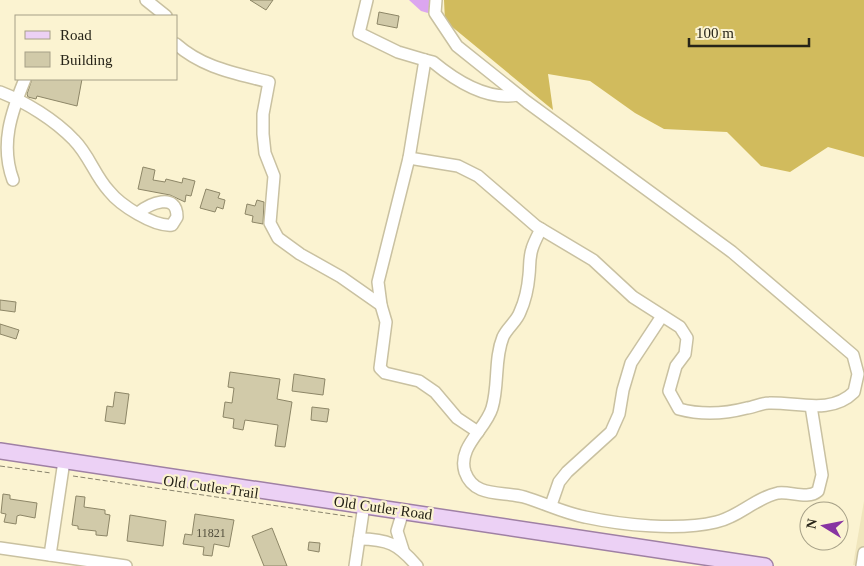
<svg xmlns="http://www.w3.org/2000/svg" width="864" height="566" font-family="'Times New Roman',serif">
  <rect width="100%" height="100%" fill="#fbf3d1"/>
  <polygon fill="#f0e6bd" points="864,501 864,566 859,566 853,565"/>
  <polygon fill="#d1bb5d" points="444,0 864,0 864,157 828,147 790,172 761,166 727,132 664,129 635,113 590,81 548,74 553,110 445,21"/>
  <polygon fill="#dca6ef" points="409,0 430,0 431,10 428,13 421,11"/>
  <g fill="#d1caa9" stroke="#8d8667">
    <polygon points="250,0 273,0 266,10"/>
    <polygon points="379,12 399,16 397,28 377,24"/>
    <polygon points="32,79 82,79 77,106 37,96 36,99 28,97 27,94"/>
    <polygon points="143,167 155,170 153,180 165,182 166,179 182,183 183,178 195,181 191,196 186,195 185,202 170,195 138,189"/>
    <polygon points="206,189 220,193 218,198 225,200 223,209 217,207 215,212 200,208"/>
    <polygon points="257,200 264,202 263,224 252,222 253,216 245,214 247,204 255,206"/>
    <polygon points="0,300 16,302 15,312 0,310"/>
    <polygon points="0,324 19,330 16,339 0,334"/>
    <polygon points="230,372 280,379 277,399 292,402 285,447 275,446 278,425 245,420 243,430 233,428 234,419 223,417 225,402 232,403 234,388 228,387"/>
    <polygon points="294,374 325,379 323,395 292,391"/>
    <polygon points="115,392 129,394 125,424 105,421 107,406 113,407"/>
    <polygon points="312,407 329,409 327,422 311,420"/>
    <polygon points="3,494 10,495 10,499 37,503 35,518 20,515 17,516 16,524 4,522 6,514 1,513"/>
    <polygon points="76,496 85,497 84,507 105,510 105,514 110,515 107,536 96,535 96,531 78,529 78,526 72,525"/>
    <polygon points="195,514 234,520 229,547 214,544 212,556 203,555 204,547 183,544 185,534 192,535"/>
    <polygon points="130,515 166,521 163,546 127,541"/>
    <polygon points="272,528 287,566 264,566 252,536"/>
    <polygon points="309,542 320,543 319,552 308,550"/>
  </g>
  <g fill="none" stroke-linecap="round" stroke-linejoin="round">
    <g stroke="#c9c1a1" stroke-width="14">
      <g id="minor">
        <polyline points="146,0 166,16"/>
        <polyline points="367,0 359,33 398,52 425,60"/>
        <path d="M176,44C203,68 235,73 269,82L263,114V134L265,153L274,176L270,223L278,238L300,254L341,277L381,305"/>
        <path d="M0,92C26,102 55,120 74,140C89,155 95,176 109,191C120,205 154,227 172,225L177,217C177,191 149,204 138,213"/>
        <path d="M409,158L458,166L478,176L536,226L593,260L633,297L680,327L687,338L685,354L676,366L669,391L679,409C701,415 724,414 747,408C754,407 762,403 769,403C797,402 831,415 854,392L858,374L853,355L732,252L527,102L457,46L435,13L436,0"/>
        <path d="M13,180C0,145 11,113 25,79"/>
        <path d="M541,229C538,235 534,242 532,249C529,258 530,267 529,275C528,287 525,301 520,312C517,321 507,328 503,337C494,359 499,385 492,408C486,429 457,447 465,472C474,498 502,491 524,497C544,503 564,513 585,517C622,525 679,531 716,522C739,517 755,498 778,493C790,491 808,500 818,491L822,475L811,406"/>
        <path d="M478,432L457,418L435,392L419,381L385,373L380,368L386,322L381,305L378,282L409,158L425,60L433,62C456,81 487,101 518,95"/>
        <polyline points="551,505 559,482 567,472 611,432 619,414 623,390 631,363 662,316"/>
        <path d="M359,539C388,539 398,544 417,566"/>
        <polyline points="0,548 126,566"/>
        <polyline points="403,550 397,531 403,511"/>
        <polyline points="50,555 64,461"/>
        <polyline points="355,566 364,505"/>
        <polyline points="862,566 864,553"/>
      </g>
    </g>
    <g stroke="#9f80a4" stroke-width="18">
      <polyline id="major" points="0,451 765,566"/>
    </g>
    <g stroke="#89836d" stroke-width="1" stroke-dasharray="5 2.5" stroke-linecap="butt">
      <polyline points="0,466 51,473"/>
      <polyline points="73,476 353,517"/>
    </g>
    <use href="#minor" stroke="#fff" stroke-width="11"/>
    <use href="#major" stroke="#ecd1f5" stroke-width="15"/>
  </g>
  <g text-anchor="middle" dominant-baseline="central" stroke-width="4.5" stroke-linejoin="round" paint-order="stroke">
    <g font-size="12" fill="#524e3c">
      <text x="211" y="533">11821</text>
    </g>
    <g font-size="15" fill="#272418" stroke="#fbf3d1">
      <text transform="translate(211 487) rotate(8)">Old Cutler Trail</text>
      <text transform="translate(383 508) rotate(8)">Old Cutler Road</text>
    </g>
  </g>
  <rect x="15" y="15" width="162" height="65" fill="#fbf3d1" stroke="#a6a087"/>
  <rect x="25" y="31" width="25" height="8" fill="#ecd1f5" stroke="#a6a087"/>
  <text x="60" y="40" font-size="15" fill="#272418">Road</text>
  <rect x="25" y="52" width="25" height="15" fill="#d1caa9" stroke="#a6a087"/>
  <text x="60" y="65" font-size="15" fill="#272418">Building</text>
  <g transform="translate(824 526) rotate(280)"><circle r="24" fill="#fbf3d1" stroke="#a6a087"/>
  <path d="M0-4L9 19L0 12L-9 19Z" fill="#8834a2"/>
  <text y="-8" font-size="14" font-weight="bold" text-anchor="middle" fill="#272418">N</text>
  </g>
  <path d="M689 38v8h120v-8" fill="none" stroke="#272418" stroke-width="2.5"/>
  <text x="696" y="38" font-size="15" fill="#272418" stroke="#fbf3d1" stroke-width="4" paint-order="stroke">100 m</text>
</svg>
